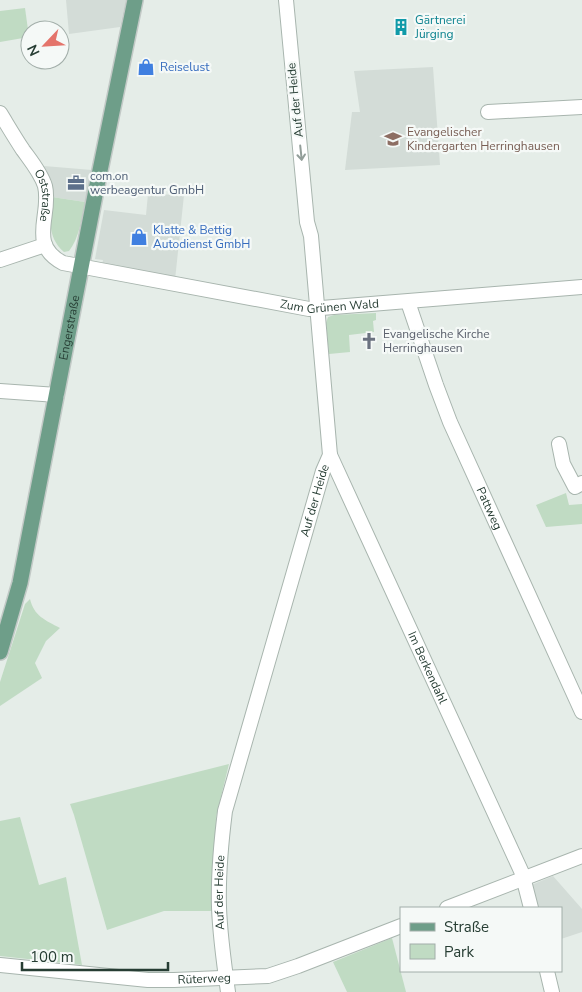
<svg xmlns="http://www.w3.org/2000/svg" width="582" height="992" font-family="'Nunito Sans',sans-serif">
  <rect width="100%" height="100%" fill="#e5ede8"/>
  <g fill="#d3dcd7">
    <polygon points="66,0 126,0 120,27 69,34"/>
    <polygon points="433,67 440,165 345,170 352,112 360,112 354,71"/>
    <polygon points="44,166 92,170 85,202 52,197 52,182"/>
    <polygon points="148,194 184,195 175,280 102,265 103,260 95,259 104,210 146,215"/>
    <polygon points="553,876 582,909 582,932 561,939 561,908 534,908 529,886"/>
  </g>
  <g fill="#c0dbc3">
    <polygon points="25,8 29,37 0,42 0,11"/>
    <path d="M52,197L85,202C82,217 79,239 69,251L64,252C46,236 51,219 52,197Z"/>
    <polygon points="376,313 376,320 373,321 374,332 349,335 350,352 329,354 326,323 328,317 334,315"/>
    <polygon points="566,493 569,505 582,504 582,524 546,527 536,505"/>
    <path d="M30,599C34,616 45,620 60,628L46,641L35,663L42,678L0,706V682L25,604Z"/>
    <polygon points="229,764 216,817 214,911 164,911 107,930 74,815 70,804"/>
    <polygon points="20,817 39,885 66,877 82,965 0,956 0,821"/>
    <polygon points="392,938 406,992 347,992 333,962"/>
  </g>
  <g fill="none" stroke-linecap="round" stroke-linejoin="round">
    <g stroke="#a8b5ae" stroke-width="16">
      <g id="minor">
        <polyline points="488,112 582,107"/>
        <path id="s1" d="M0,113C8,126 15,138 23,150C31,161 41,173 45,186C52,215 27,244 63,263L309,309L582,287"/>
        <polyline points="0,260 45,245"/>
        <path id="s2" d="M408,302L436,385L450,422L582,712"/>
        <polyline points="0,391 57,395"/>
        <polyline points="559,444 563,464 575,487 582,483"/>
        <path id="s3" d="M330,455L522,873L531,908"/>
        <polyline points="447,908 582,856"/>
        <path id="s4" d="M0,965L148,980H174L268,976L298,966L401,926"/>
        <polyline points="547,971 552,992"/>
        <path id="s5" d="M228,992C224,964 220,936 219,907C218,875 221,843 225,811L323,471L330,455L311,236L307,222L286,0"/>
      </g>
    </g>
    <g stroke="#c2c9c6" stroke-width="18">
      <g id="major">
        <path id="s6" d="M0,652L20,583L30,531L96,190L135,0"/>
      </g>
    </g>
    <use href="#minor" stroke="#fff" stroke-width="14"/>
    <use href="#major" stroke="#6e9e89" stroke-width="15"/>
  </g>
  <defs><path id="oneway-shaft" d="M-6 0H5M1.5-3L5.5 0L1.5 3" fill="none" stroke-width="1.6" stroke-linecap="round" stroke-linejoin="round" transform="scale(1.25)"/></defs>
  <use stroke="#929e99" href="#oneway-shaft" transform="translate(301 153) rotate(84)"/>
  <defs>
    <g id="building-bare" transform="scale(1.35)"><path d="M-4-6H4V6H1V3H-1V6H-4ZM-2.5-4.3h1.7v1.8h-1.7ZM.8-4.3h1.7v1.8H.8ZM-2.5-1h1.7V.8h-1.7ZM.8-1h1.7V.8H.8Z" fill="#0f9aa8" stroke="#f5f9f7" stroke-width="2.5" paint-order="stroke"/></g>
    <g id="shop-bare" transform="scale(1.35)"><path d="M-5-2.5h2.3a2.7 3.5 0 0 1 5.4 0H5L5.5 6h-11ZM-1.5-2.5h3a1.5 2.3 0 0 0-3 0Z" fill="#3f7fe0" stroke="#f5f9f7" stroke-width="2.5" paint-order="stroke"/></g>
    <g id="school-bare" transform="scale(1.35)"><path d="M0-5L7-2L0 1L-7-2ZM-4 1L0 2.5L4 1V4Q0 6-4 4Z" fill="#8d6e63" stroke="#f5f9f7" stroke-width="2.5" paint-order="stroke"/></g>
    <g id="office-bare" transform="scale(1.35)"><path d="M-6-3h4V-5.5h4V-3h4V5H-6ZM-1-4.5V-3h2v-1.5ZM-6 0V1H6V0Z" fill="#5c6f8a" stroke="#f5f9f7" stroke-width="2.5" paint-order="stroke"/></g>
    <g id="church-bare" transform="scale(1.35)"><path d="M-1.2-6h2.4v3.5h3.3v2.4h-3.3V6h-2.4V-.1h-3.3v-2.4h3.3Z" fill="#6b7280" stroke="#f5f9f7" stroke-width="2.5" paint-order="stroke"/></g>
  </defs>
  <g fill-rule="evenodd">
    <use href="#building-bare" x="401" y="27"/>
    <use href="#shop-bare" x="146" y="67"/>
    <use href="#school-bare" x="393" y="139"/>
    <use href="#office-bare" x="76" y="183"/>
    <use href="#shop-bare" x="139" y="237"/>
    <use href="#church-bare" x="369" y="341"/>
  </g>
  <g text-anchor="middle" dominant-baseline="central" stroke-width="4.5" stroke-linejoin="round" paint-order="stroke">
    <g font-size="12" fill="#0d838f" stroke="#f5f9f7" text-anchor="start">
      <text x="415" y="20">Gärtnerei<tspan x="415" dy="14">Jürging</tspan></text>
    </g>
    <g font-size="12" fill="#366cbe" stroke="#f5f9f7" text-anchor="start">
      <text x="160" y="67">Reiselust</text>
      <text x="153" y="230">Klatte &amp; Bettig<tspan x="153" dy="14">Autodienst GmbH</tspan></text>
    </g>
    <g font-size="12" fill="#263d33" stroke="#f5f9f7">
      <text transform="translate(295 100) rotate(-96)">Auf der Heide</text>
      <text stroke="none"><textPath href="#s1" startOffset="95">Oststraße</textPath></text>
      <text stroke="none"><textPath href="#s1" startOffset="442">Zum Grünen Wald</textPath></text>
      <text stroke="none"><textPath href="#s6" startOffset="332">Engerstraße</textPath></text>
      <text stroke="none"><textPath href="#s5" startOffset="505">Auf der Heide</textPath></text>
      <text stroke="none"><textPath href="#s2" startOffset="222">Pattweg</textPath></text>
      <text stroke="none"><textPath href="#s3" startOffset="234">Im Berkendahl</textPath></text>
      <text stroke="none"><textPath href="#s5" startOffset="100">Auf der Heide</textPath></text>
      <text stroke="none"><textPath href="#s4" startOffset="205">Rüterweg</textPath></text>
    </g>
    <g font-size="12" fill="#785e54" stroke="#f5f9f7" text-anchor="start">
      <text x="407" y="132">Evangelischer<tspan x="407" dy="14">Kindergarten Herringhausen</tspan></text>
    </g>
    <g font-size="12" fill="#4e5e75" stroke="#f5f9f7" text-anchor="start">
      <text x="90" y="176">com.on<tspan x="90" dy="14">werbeagentur GmbH</tspan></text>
    </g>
    <g font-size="12" fill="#5b616d" stroke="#f5f9f7" text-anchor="start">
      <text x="383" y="334">Evangelische Kirche<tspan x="383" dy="14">Herringhausen</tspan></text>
    </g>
  </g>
  <rect x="400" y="907" width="162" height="65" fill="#f5f9f7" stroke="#a2aea9"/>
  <rect x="410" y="923" width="25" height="8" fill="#6e9e89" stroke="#a2aea9"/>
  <text x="444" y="932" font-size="15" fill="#263d33">Straße</text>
  <rect x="410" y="944" width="25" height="15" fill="#c0dbc3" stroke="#a2aea9"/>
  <text x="444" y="957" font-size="15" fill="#263d33">Park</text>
  <g transform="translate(45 45) rotate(245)"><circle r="24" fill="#f5f9f7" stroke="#a2aea9"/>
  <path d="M0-4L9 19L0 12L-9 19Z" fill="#e4746b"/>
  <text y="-8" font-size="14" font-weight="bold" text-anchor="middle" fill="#263d33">N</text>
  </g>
  <path d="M22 962v8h146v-8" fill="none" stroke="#263d33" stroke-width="2.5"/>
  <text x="30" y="962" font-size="15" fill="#263d33" stroke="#f5f9f7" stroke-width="4" paint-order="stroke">100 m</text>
</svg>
